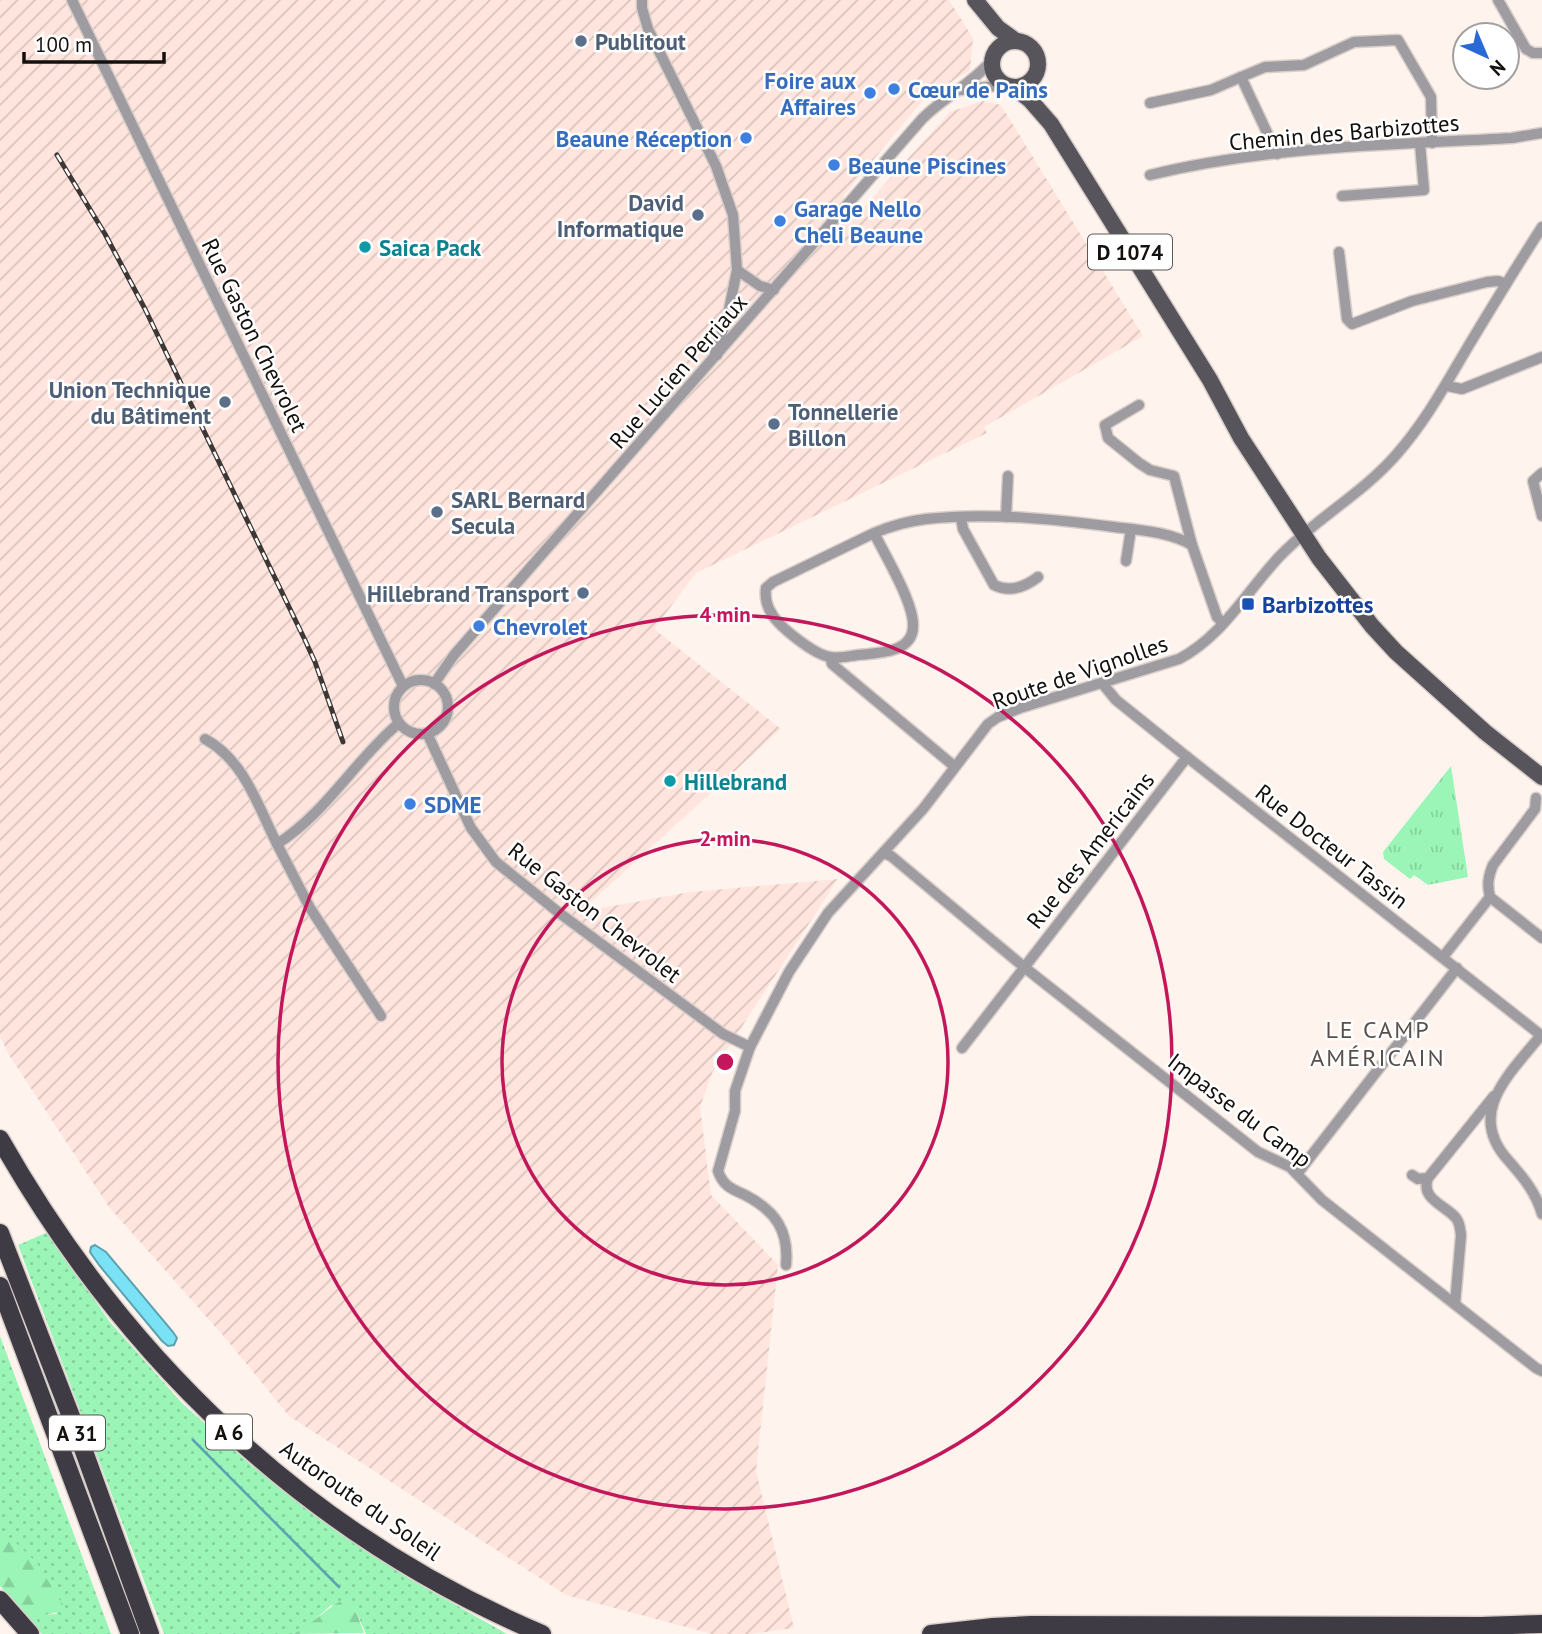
<svg xmlns="http://www.w3.org/2000/svg" width="1542" height="1634" font-family="'PT Sans',sans-serif">
  <defs>
    <pattern id="industrial-furrows" width="10" height="10" patternUnits="userSpaceOnUse" patternTransform="scale(1.75)"><rect width="10" height="10" fill="#ffe5de"/><path d="M-1 1l2-2M0 10L10 0M9 11l2-2" fill="none" stroke="#dac3bd"/></pattern>
    <pattern id="grass-dots" width="8" height="8" patternUnits="userSpaceOnUse" patternTransform="scale(1.75)"><rect width="8" height="8" fill="#9af5b7"/><path d="M2 2h.1M6 6h.1" fill="none" stroke="#84d19c" stroke-width="1.8" stroke-linecap="round"/></pattern>
    <pattern id="forest-firs" width="22" height="20" patternUnits="userSpaceOnUse" patternTransform="scale(1.75)"><rect width="22" height="20" fill="#9af5b7"/><path d="M5 1l3.5 6h-7zM16 11l3.5 6h-7z" fill="#84d19c"/></pattern>
    <pattern id="park-tufts" width="24" height="20" patternUnits="userSpaceOnUse" patternTransform="scale(1.75)"><rect width="24" height="20" fill="#9af5b7"/><path d="M3 7l-1-3M5 7V3M7 7l1-3M15 17l-1-3M17 17v-4M19 17l1-3" fill="none" stroke="#84d19c"/></pattern>
  </defs>
  <rect width="100%" height="100%" fill="#fff3ee"/>
  <polygon fill="url(#industrial-furrows)" points="0,0 949,0 973,38 970,70 924,99 843,196 856,216 950,112 982,101 1001,105 1143,336 984,427 987,433 696,573 654,629 781,729 580,912 690,892 838,879 713,1071 700,1107 711,1195 778,1265 756,1471 794,1628 751,1634 712,1634 566,1595 289,1416 227,1340 109,1207 9,1055 0,1036"/>
  <g fill="url(#grass-dots)">
    <polygon points="48,1232 109,1321 182,1403 251,1465 325,1522 408,1578 507,1634 366,1634 356,1611 331,1605 306,1628 293,1634 164,1634 18,1245"/>
    <polygon points="0,1336 111,1634 42,1634 30,1621 38,1615 57,1614 13,1540 0,1540"/>
  </g>
  <g fill="url(#forest-firs)">
    <path d="M0,1540H13L37,1563L65,1608C54,1616 41,1613 30,1621L0,1586Z"/>
    <path d="M344,1599L356,1611L364,1633L293,1634C312,1625 325,1609 344,1599Z"/>
  </g>
  <polygon fill="url(#park-tufts)" points="1451,766 1468,877 1428,885 1414,875 1410,879 1384,859 1383,852"/>
  <polygon fill="#7be2f6" stroke="#5ca3b0" stroke-width="2" points="95,1245 106,1252 173,1332 177,1338 174,1345 168,1346 162,1341 99,1265 90,1252 91,1247"/>
  <g fill="none" stroke-linecap="round" stroke-linejoin="round">
    <polyline stroke="#5ca3b0" stroke-width="2.5" points="193,1440 339,1587"/>
    <g stroke="#d9cfca" stroke-width="13">
      <g id="minor">
        <polyline points="72,0 403,686"/>
        <polyline points="642,0 642,8 648,29 716,166 733,215 737,270 727,319 715,352 717,355"/>
        <polyline points="1498,0 1526,49 1533,53 1542,53"/>
        <polyline points="961,90 1003,85"/>
        <polyline points="1150,103 1211,90 1241,77"/>
        <polyline points="1277,154 1241,77 1265,67 1304,65 1354,42 1398,40 1431,97 1432,143"/>
        <path d="M1150,175C1268,146 1391,145 1512,138L1542,133"/>
        <polyline points="1342,196 1424,190 1420,144"/>
        <polyline points="1339,252 1347,319 1352,324 1412,301 1487,282 1498,281 1506,284"/>
        <polyline points="737,270 760,286 774,290"/>
        <polyline points="1447,386 1462,389 1542,357"/>
        <polyline points="1139,405 1105,425 1108,438 1139,463 1150,470 1174,476 1192,545 1217,617 1223,623"/>
        <polyline points="1542,473 1533,481 1542,516"/>
        <polyline points="1006,517 1008,476"/>
        <path d="M961,518L963,529L994,585C1010,593 1025,587 1038,577"/>
        <path d="M874,533C885,555 914,603 913,626C913,653 878,653 858,655C848,656 836,660 826,656C812,652 779,627 772,614C767,607 765,597 766,588L773,582L874,533C891,526 909,521 926,519C988,512 1053,519 1114,527C1140,530 1170,532 1192,545"/>
        <polyline points="1126,561 1131,529"/>
        <polyline points="830,657 832,664 954,766"/>
        <circle cx="421" cy="707" r="27"/>
        <polyline points="1102,683 1116,700 1187,757 1542,1036"/>
        <path d="M434,684L454,655L922,119C944,97 972,84 992,60"/>
        <path d="M427,733L471,828L496,862L558,912L723,1034L750,1047L789,972L828,913L923,809L988,724L998,717L1020,708L1179,659C1222,637 1247,591 1279,557C1315,519 1362,494 1396,455C1427,420 1448,380 1472,340C1495,302 1518,264 1542,227"/>
        <path d="M205,739C244,760 258,806 277,844"/>
        <path d="M1536,798L1535,809L1493,865C1488,877 1487,885 1490,897L1542,938"/>
        <polyline points="883,853 891,856 1024,967 1258,1152 1290,1167 1322,1200 1536,1368 1542,1371"/>
        <polyline points="1443,957 1490,897"/>
        <path d="M381,1016L310,908L277,844C326,813 355,760 399,723"/>
        <path d="M1541,1035C1511,1073 1465,1112 1508,1160C1522,1176 1536,1192 1542,1214"/>
        <path d="M750,1047L735,1091V1111L718,1171C723,1186 732,1189 745,1195C776,1211 789,1231 786,1265"/>
        <polyline points="962,1048 1187,757"/>
        <polyline points="1297,1174 1457,968"/>
        <polyline points="1412,1175 1418,1179 1428,1178"/>
        <path d="M1455,1304L1461,1235C1460,1229 1460,1223 1456,1218C1445,1205 1420,1199 1428,1178L1494,1096"/>
      </g>
    </g>
    <g stroke="#d9cfca" stroke-width="19">
      <g id="primary">
        <polyline points="975,0 998,28 1016,41"/>
        <circle cx="1015" cy="64" r="23"/>
        <polyline points="1015,88 1030,100 1051,124 1210,380 1241,438 1319,558 1372,626 1396,652 1485,732 1542,777"/>
      </g>
    </g>
    <g stroke="#d9cfca" stroke-width="21">
      <g id="motorway">
        <path d="M0,1139C125,1360 307,1534 542,1634"/>
        <polyline points="0,1233 77,1432 150,1634"/>
        <polyline points="0,1286 130,1634"/>
        <polyline points="0,1600 30,1634"/>
        <polyline points="931,1634 993,1627 1031,1625 1481,1626 1542,1624"/>
      </g>
    </g>
    <use href="#minor" stroke="#9e9ca1" stroke-width="10"/>
    <use href="#primary" stroke="#57545c" stroke-width="16"/>
    <use href="#motorway" stroke="#3f3b44" stroke-width="18"/>
    <g stroke="#3d3836" stroke-width="5">
      <polyline id="rail" points="57,155 105,234 145,309 304,638 315,662 343,742"/>
    </g>
    <use href="#rail" stroke="#fff" stroke-width="2.5" stroke-dasharray="8" stroke-linecap="butt"/>
  </g>
  <g fill="none" stroke="#c2185b" stroke-width="3.5">
    <circle cx="725" cy="1062" r="223"/>
    <circle cx="725" cy="1062" r="447"/>
  </g>
  <g fill="#5c6f8a" stroke="#fff" stroke-width="2.5">
    <circle cx="581" cy="41" r="7"/>
    <circle cx="698" cy="215" r="7"/>
    <circle cx="225" cy="402" r="7"/>
    <circle cx="774" cy="424" r="7"/>
    <circle cx="437" cy="512" r="7"/>
    <circle cx="583" cy="593" r="7"/>
  </g>
  <g fill="#3f7fe0" stroke="#fff" stroke-width="2.5">
    <circle cx="894" cy="89" r="7"/>
    <circle cx="870" cy="93" r="7"/>
    <circle cx="746" cy="138" r="7"/>
    <circle cx="834" cy="165" r="7"/>
    <circle cx="780" cy="221" r="7"/>
    <circle cx="479" cy="626" r="7"/>
    <circle cx="410" cy="804" r="7"/>
  </g>
  <g fill="#0f9aa8" stroke="#fff" stroke-width="2.5">
    <circle cx="365" cy="247" r="7"/>
    <circle cx="670" cy="781" r="7"/>
  </g>
  <rect fill="#1a4fb4" stroke="#fff" stroke-width="2.5" x="1241" y="597" width="14" height="14" rx="3.5"/>
  <g text-anchor="middle" dominant-baseline="central" stroke-width="5" stroke-linejoin="round" paint-order="stroke">
    <g fill="#fff" stroke="#5a5856" stroke-width="2">
      <rect x="1088" y="234.5" width="84" height="35" rx="5"/>
      <rect x="206" y="1414.5" width="46" height="35" rx="5"/>
      <rect x="49" y="1415.5" width="56" height="35" rx="5"/>
    </g>
    <g font-size="21" font-weight="bold" fill="#13100e">
      <text x="1130" y="252">D 1074</text>
      <text x="229" y="1432">A 6</text>
      <text x="77" y="1433">A 31</text>
    </g>
    <g font-size="23" font-weight="bold" fill="#4e5e75" stroke="#fff" text-anchor="start">
      <text x="595" y="41">Publitout</text>
      <text x="684" y="202" text-anchor="end">David<tspan x="684" dy="26">Informatique</tspan></text>
      <text x="211" y="389" text-anchor="end">Union Technique<tspan x="211" dy="26">du Bâtiment</tspan></text>
      <text x="788" y="411">Tonnellerie<tspan x="788" dy="26">Billon</tspan></text>
      <text x="451" y="499">SARL Bernard<tspan x="451" dy="26">Secula</tspan></text>
      <text x="569" y="593" text-anchor="end">Hillebrand Transport</text>
    </g>
    <g font-size="23" font-weight="bold" fill="#366cbe" stroke="#fff" text-anchor="start">
      <text x="856" y="80" text-anchor="end">Foire aux<tspan x="856" dy="26">Affaires</tspan></text>
      <text x="908" y="89">Cœur de Pains</text>
      <text x="732" y="138" text-anchor="end">Beaune Réception</text>
      <text x="848" y="165">Beaune Piscines</text>
      <text x="794" y="208">Garage Nello<tspan x="794" dy="26">Cheli Beaune</tspan></text>
      <text x="493" y="626">Chevrolet</text>
      <text x="424" y="804">SDME</text>
    </g>
    <g font-size="23" fill="#13100e" stroke="#fff">
      <text transform="translate(1344 132) rotate(-5)">Chemin des Barbizottes</text>
      <text transform="translate(255 335) rotate(64)">Rue Gaston Chevrolet</text>
      <text transform="translate(678 371) rotate(-49)">Rue Lucien Perriaux</text>
      <text transform="translate(1080 672) rotate(-19)">Route de Vignolles</text>
      <text transform="translate(1332 846) rotate(38)">Rue Docteur Tassin</text>
      <text transform="translate(1090 850) rotate(-52)">Rue des Americains</text>
      <text transform="translate(595 912) rotate(38)">Rue Gaston Chevrolet</text>
      <text transform="translate(1240 1110) rotate(37)">Impasse du Camp</text>
      <text transform="translate(361 1500) rotate(35)">Autoroute du Soleil</text>
    </g>
    <g font-size="23" font-weight="bold" fill="#0d838f" stroke="#fff" text-anchor="start">
      <text x="379" y="247">Saica Pack</text>
      <text x="684" y="781">Hillebrand</text>
    </g>
    <g font-size="23" font-weight="bold" fill="#164399" stroke="#fff" text-anchor="start">
      <text x="1262" y="604">Barbizottes</text>
    </g>
    <g font-size="24" letter-spacing="2" fill="#594f4b" stroke="#fff">
      <text x="1378" y="1029">LE CAMP<tspan x="1378" dy="28">AMÉRICAIN</tspan></text>
    </g>
  </g>
  <circle cx="725" cy="1062" r="10" fill="#c2185b" stroke="#fff" stroke-width="3.5"/>
  <g font-size="21" text-anchor="middle" font-weight="bold" fill="#c2185b" stroke="#fff" stroke-width="5" stroke-linejoin="round" paint-order="stroke">
    <text x="725" y="622">4 min</text>
    <text x="725" y="846">2 min</text>
  </g>
  <g transform="translate(1486 56) rotate(136)"><circle r="33" fill="#ffffff" stroke="#a19f9f" stroke-width="2"/>
  <path d="M0-5L12 26L0 18L-12 26Z" fill="#2869d6"/>
  <text y="-10" font-size="19" font-weight="bold" text-anchor="middle" fill="#13100e">N</text>
  </g>
  <path d="M24 52v10h140v-10" fill="none" stroke="#13100e" stroke-width="3.5"/>
  <text x="35" y="52" font-size="21" fill="#13100e" stroke="#ffffff" stroke-width="5" paint-order="stroke">100 m</text>
</svg>
